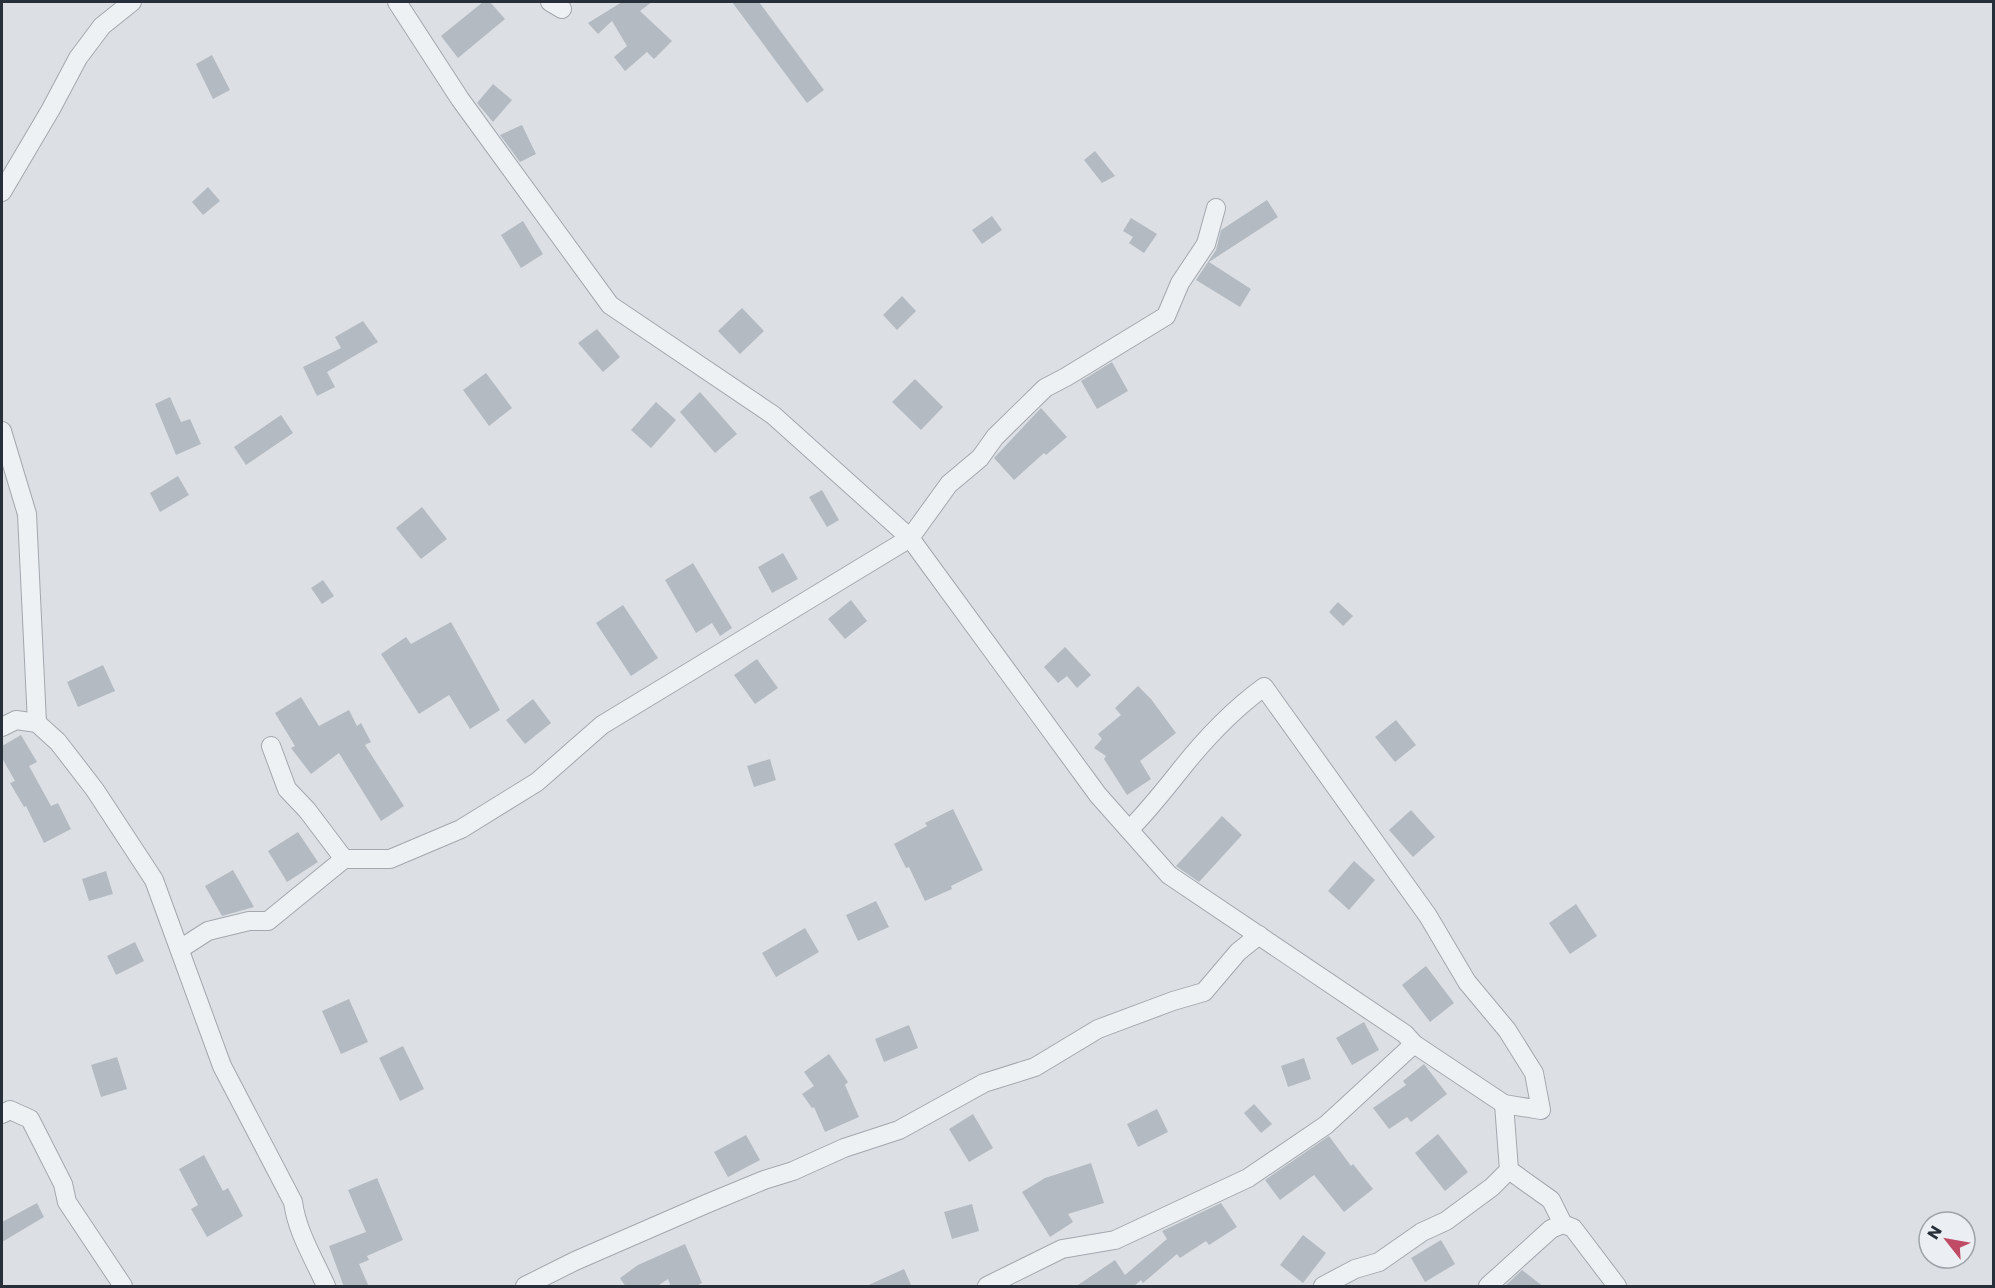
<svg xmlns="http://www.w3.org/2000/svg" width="1995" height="1288" font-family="Poppins,sans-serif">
  <rect width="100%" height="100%" fill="#dce0e5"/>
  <g fill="#b4bac1">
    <polygon points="483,2 490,2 505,19 458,58 441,36"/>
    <polygon points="622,2 652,2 640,11 672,41 654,59 647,52 625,71 614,57 627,46 612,21 598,34 588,23"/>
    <polygon points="732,2 759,2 824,90 807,103"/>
    <polygon points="212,55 230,90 213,99 196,64"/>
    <polygon points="493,84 512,100 493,122 477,103"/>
    <polygon points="522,125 536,154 520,162 500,135"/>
    <polygon points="1095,151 1115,176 1102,183 1084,160"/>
    <polygon points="208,187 220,201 203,215 192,202"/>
    <polygon points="1267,200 1278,217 1209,262 1251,289 1240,307 1196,280 1216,250 1221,230"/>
    <polygon points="992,216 1002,230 982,244 972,230"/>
    <polygon points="1131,218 1157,234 1144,253 1129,243 1133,237 1123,231"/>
    <polygon points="523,221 543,254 521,268 501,235"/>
    <polygon points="902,296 916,311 897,330 883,315"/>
    <polygon points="742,308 764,331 740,354 718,331"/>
    <polygon points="363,321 378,342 327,372 335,387 317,396 303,367 341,348 335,337"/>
    <polygon points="597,329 620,357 603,372 578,343"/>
    <polygon points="1112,362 1128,391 1097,409 1081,381"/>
    <polygon points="486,373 512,408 489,426 463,390"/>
    <polygon points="915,379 943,407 921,430 892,402"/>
    <polygon points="700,392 737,434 715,453 680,412"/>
    <polygon points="170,397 181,422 190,419 201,444 176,455 155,404"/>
    <polygon points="656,402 676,420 651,448 631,430"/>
    <polygon points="1041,408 1067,437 1046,455 1044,453 1014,480 994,458"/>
    <polygon points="281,415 293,433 246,465 234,447"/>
    <polygon points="178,476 189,495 160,512 150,493"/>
    <polygon points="822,490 839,520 827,527 809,497"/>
    <polygon points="422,507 447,539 421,559 396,528"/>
    <polygon points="783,553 798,579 772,593 758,567"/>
    <polygon points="693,563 732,628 720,636 712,623 696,633 665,580"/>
    <polygon points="323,580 334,596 322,604 311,588"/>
    <polygon points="851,600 867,621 845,639 828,619"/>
    <polygon points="1338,602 1353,616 1343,626 1329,612"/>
    <polygon points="623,605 658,658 631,676 596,623"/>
    <polygon points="451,622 500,710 470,729 449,695 419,714 381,654 406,637 411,644"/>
    <polygon points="1065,647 1091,675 1077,688 1067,676 1058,683 1044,667"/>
    <polygon points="757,659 778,688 755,704 734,675"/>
    <polygon points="103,665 115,691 78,707 67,682"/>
    <polygon points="1138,686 1151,699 1176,733 1140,761 1151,779 1127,795 1104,759 1106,756 1094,748 1102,739 1098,734 1121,715 1115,708"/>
    <polygon points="301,697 319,726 349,710 357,726 361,723 371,742 365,745 404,806 381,821 339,753 311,774 291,748 295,746 275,713"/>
    <polygon points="533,699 551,723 525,744 506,720"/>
    <polygon points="1396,720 1416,745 1395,762 1375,737"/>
    <polygon points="21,735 37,762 29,766 51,806 58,803 71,829 44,843 26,806 24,807 10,783 15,781 2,758 2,746"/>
    <polygon points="770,759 776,780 754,787 747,766"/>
    <polygon points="953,809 983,870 951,886 952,889 925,901 909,867 906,868 894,844 927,826 925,823"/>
    <polygon points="1411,810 1435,837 1413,857 1389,830"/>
    <polygon points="1222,816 1242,835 1199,882 1176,866"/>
    <polygon points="298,832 318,862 287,882 268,851"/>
    <polygon points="1354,861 1375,880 1349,910 1328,891"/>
    <polygon points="233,870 254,907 222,916 205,886"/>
    <polygon points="106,871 113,894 89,901 82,879"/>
    <polygon points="876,901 889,927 858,941 846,915"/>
    <polygon points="1576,904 1597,936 1570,954 1549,923"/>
    <polygon points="805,928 819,952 776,977 762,953"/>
    <polygon points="135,942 144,961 116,975 107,956"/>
    <polygon points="1426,966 1454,1003 1430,1022 1402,985"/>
    <polygon points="349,999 368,1042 341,1054 322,1011"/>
    <polygon points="1364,1022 1379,1050 1352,1065 1336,1038"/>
    <polygon points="909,1025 918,1048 884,1062 875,1039"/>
    <polygon points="403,1046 424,1089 400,1101 379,1058"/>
    <polygon points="829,1054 848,1082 845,1085 859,1117 825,1132 814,1107 812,1108 802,1094 814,1086 804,1072"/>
    <polygon points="117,1057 127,1089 101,1097 91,1065"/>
    <polygon points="1304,1058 1311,1079 1288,1087 1281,1066"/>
    <polygon points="1424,1064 1447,1094 1411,1122 1407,1117 1389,1129 1373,1108 1406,1085 1403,1081"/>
    <polygon points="1254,1104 1272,1124 1261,1133 1244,1113"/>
    <polygon points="1157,1109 1168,1132 1138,1147 1127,1124"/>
    <polygon points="973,1114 993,1148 969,1162 949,1129"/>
    <polygon points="1438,1134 1468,1172 1445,1191 1415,1153"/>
    <polygon points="746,1135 760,1160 728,1177 714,1152"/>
    <polygon points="1329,1136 1351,1166 1353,1164 1373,1189 1344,1212 1314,1175 1280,1200 1265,1180"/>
    <polygon points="204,1155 223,1191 228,1188 243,1216 207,1237 191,1209 198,1205 179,1169"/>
    <polygon points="1091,1163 1104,1203 1068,1214 1073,1222 1050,1237 1022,1192 1045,1178"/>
    <polygon points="377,1178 403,1240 367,1256 369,1260 359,1264 369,1287 344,1287 329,1246 366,1232 348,1190"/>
    <polygon points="37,1203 44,1217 2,1242 2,1222"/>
    <polygon points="1221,1203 1237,1227 1209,1245 1206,1241 1180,1258 1177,1254 1143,1283 1141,1280 1133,1287 1075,1287 1115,1260 1125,1275 1167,1239 1162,1231"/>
    <polygon points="972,1204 979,1231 952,1239 944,1212"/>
    <polygon points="1303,1235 1326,1253 1303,1283 1280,1265"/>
    <polygon points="1441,1240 1455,1264 1425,1282 1411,1258"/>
    <polygon points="685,1244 702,1283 694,1287 671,1287 668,1279 656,1287 626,1287 620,1278 638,1265"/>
    <polygon points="904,1269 912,1287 864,1287"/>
    <polygon points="1522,1270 1544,1287 1504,1287"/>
  </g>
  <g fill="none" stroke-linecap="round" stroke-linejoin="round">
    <g stroke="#a2a8ae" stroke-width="20">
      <g id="street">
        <polyline points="397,2 460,99 610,305 773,415 910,538 1098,795 1169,875 1405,1034 1414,1044 1504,1104 1509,1170"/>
        <polyline points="550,2 562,9"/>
        <polyline points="2,192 51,109 78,58 102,26 132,2"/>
        <polyline points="2,431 27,514 37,723"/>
        <path d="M2,727L16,720L37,723L58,742L95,790L154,880L222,1066L293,1202C297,1232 314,1259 326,1286"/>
        <polyline points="271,746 287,789 307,810 344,859"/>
        <path d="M1129,830C1147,812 1162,793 1178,773C1203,741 1231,711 1264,687L1428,916L1467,982L1507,1030L1534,1073L1541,1110L1504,1104"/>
        <polyline points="180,949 208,931 249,921 268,921 344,859 390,859 461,829 537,782 602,725 910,538 949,484 980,458 995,437 1045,388 1066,377 1166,316 1180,283 1206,244 1216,208"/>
        <polyline points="2,1114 10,1110 30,1119 63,1184 67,1202 123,1286"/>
        <polyline points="525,1286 575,1261 706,1204 764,1180 793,1171 844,1148 899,1130 984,1083 1035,1067 1098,1029 1173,1001 1204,992 1238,952 1259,935"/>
        <polyline points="987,1286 1062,1249 1115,1240 1248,1178 1326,1125 1414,1044"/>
        <polyline points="1323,1286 1355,1269 1379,1262 1422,1232 1446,1221 1492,1187 1509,1170 1551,1200 1563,1224 1573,1228 1617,1286"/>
        <polyline points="1488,1286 1551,1229 1563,1224"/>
      </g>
    </g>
    <use href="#street" stroke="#eef1f4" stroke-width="18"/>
  </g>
  <rect width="1995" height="1288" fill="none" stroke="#27303a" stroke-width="6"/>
  <g transform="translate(1947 1240) rotate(301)"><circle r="28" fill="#ebeff3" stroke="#9da3a9" stroke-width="1.5"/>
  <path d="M0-4.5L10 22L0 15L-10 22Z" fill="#c04b67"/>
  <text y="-9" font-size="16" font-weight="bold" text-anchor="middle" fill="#27303a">N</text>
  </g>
</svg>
